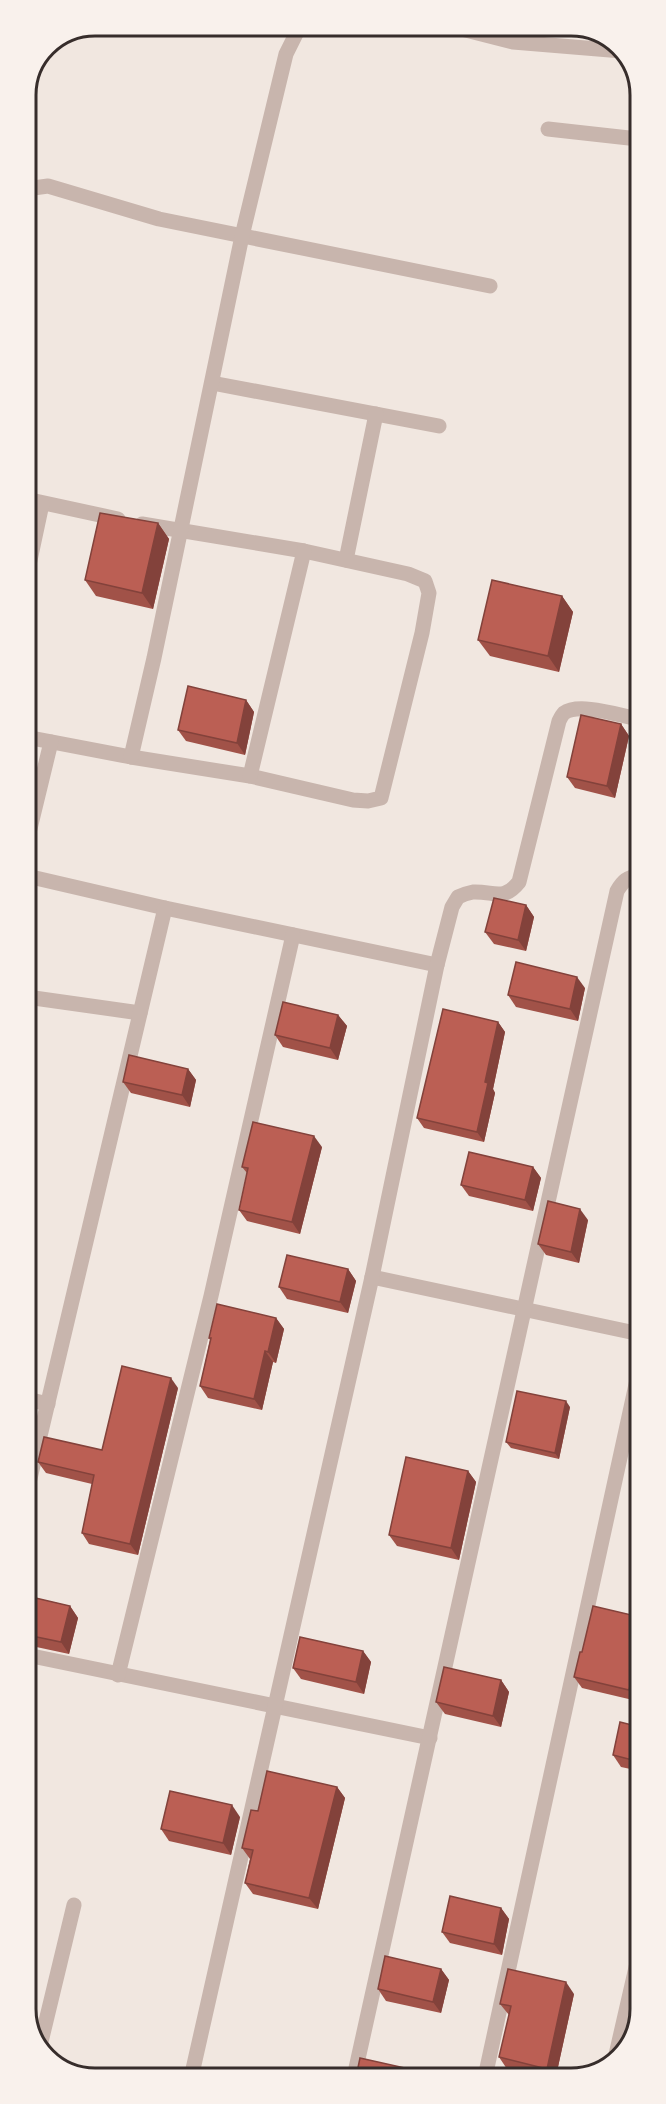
<svg xmlns="http://www.w3.org/2000/svg" width="666" height="2104" font-family="Jost,sans-serif">
  <rect width="100%" height="100%" fill="#f1e7e0"/>
  <g fill="none" stroke-linecap="round" stroke-linejoin="round">
    <g stroke="#c8b5ad" stroke-width="15">
      <polyline points="450,26 513,42 622,51"/>
      <polyline points="548,129 638,139"/>
      <polyline points="26,189 48,186 159,219 490,286"/>
      <polyline points="212,383 439,426"/>
      <polyline points="26,499 118,519"/>
      <polyline points="346,560 376,414"/>
      <polyline points="26,579 42,504"/>
      <polyline points="26,737 131,757 250,776 353,800 368,801 381,798 422,633 429,593 425,581 408,574 304,551 142,524"/>
      <polyline points="131,757 154,658 242,236 286,54 300,26"/>
      <polyline points="250,776 304,551"/>
      <polyline points="26,845 51,742"/>
      <polyline points="27,876 165,908 437,965"/>
      <polyline points="27,997 140,1013"/>
      <polyline points="372,1277 640,1334"/>
      <polyline points="27,1399 48,1404"/>
      <polyline points="27,1491 165,908"/>
      <polyline points="27,1655 430,1738"/>
      <polyline points="118,1675 211,1296 293,935"/>
      <polyline points="40,2046 74,1905"/>
      <polyline points="615,2059 640,1950"/>
      <path d="M354,2077L617,891C623,881 627,877 639,876"/>
      <polyline points="485,2077 640,1366"/>
      <path d="M191,2078L372,1277L437,965L452,907L458,897C462,895 468,893 473,892C494,891 503,902 519,882L559,721C560,719 562,715 564,713C579,702 621,716 639,719"/>
    </g>
  </g>
  <g fill="#a15248">
    <polygon points="158,523 169,539 153,609 96,596 85,580"/>
    <polygon points="562,596 573,612 559,672 490,656 478,640"/>
    <polygon points="246,700 254,712 245,755 186,741 178,730"/>
    <polygon points="621,724 629,736 615,798 575,788 567,777"/>
    <polygon points="526,905 534,917 526,951 494,944 485,932"/>
    <polygon points="585,988 578,1021 516,1007 508,995"/>
    <polygon points="338,1015 347,1026 338,1060 283,1047 275,1035"/>
    <polygon points="498,1022 505,1032 493,1089 495,1093 484,1142 424,1128 417,1118"/>
    <polygon points="188,1069 196,1080 190,1107 131,1093 123,1082"/>
    <polygon points="322,1147 300,1234 247,1221 239,1210 247,1173 242,1167"/>
    <polygon points="533,1167 541,1178 533,1211 469,1196 461,1185"/>
    <polygon points="588,1220 579,1263 546,1255 538,1244"/>
    <polygon points="348,1269 356,1281 348,1313 287,1299 279,1287"/>
    <polygon points="276,1318 284,1329 276,1363 273,1362 262,1410 208,1398 200,1386 210,1340 209,1338"/>
    <polygon points="178,1388 138,1555 89,1544 82,1533 92,1484 46,1473 38,1462 102,1450"/>
    <polygon points="570,1407 559,1459 511,1448 506,1442"/>
    <polygon points="468,1471 476,1482 459,1560 397,1546 389,1535"/>
    <polygon points="27,1596 70,1606 78,1618 69,1654 27,1645"/>
    <polygon points="640,1617 640,1689 637,1701 582,1688 574,1677 582,1652"/>
    <polygon points="363,1651 371,1662 364,1694 301,1679 293,1668"/>
    <polygon points="501,1680 509,1692 501,1727 445,1714 436,1702"/>
    <polygon points="640,1727 640,1771 621,1767 613,1755"/>
    <polygon points="337,1787 345,1798 318,1909 253,1894 245,1883 250,1859 242,1848 258,1811"/>
    <polygon points="240,1817 231,1855 169,1841 161,1829"/>
    <polygon points="501,1908 509,1919 502,1955 450,1943 442,1932"/>
    <polygon points="441,1969 449,1980 441,2013 386,2001 378,1989"/>
    <polygon points="574,1994 556,2076 540,2076 507,2069 499,2057 509,2015 500,2004"/>
  </g>
  <g fill="#83423b">
    <polygon points="158,523 169,539 153,609 142,593"/>
    <polygon points="562,596 573,612 559,672 548,656"/>
    <polygon points="246,700 254,712 245,755 237,743"/>
    <polygon points="621,724 629,736 615,798 607,786"/>
    <polygon points="526,905 534,917 526,951 518,940"/>
    <polygon points="577,977 585,988 578,1021 570,1009"/>
    <polygon points="338,1015 347,1026 338,1060 330,1048"/>
    <polygon points="498,1022 505,1032 493,1089 495,1093 484,1142 477,1132 485,1082"/>
    <polygon points="188,1069 196,1080 190,1107 182,1095"/>
    <polygon points="314,1136 322,1147 300,1234 292,1222"/>
    <polygon points="533,1167 541,1178 533,1211 525,1200"/>
    <polygon points="580,1209 588,1220 579,1263 571,1252"/>
    <polygon points="348,1269 356,1281 348,1313 340,1302"/>
    <polygon points="276,1318 284,1329 276,1363 268,1352"/>
    <polygon points="265,1351 273,1362 262,1410 254,1399"/>
    <polygon points="171,1378 178,1388 138,1555 130,1544"/>
    <polygon points="566,1401 570,1407 559,1459 555,1453"/>
    <polygon points="468,1471 476,1482 459,1560 451,1548"/>
    <polygon points="70,1606 78,1618 69,1654 61,1642"/>
    <polygon points="639,1650 640,1652 640,1689 637,1701 629,1690"/>
    <polygon points="363,1651 371,1662 364,1694 356,1682"/>
    <polygon points="501,1680 509,1692 501,1727 493,1716"/>
    <polygon points="337,1787 345,1798 318,1909 309,1898"/>
    <polygon points="232,1805 240,1817 231,1855 223,1843"/>
    <polygon points="501,1908 509,1919 502,1955 494,1944"/>
    <polygon points="441,1969 449,1980 441,2013 433,2002"/>
    <polygon points="566,1982 574,1994 556,2076 553,2076 547,2069"/>
    <polygon points="414,2070 419,2077 412,2077"/>
  </g>
  <g fill="#bb5f54" stroke="#83423b" stroke-width="1.5">
    <polygon points="100,513 158,523 142,593 85,580"/>
    <polygon points="492,580 562,596 548,656 478,640"/>
    <polygon points="188,686 246,700 237,743 178,730"/>
    <polygon points="581,715 621,724 607,786 567,777"/>
    <polygon points="494,898 526,905 518,940 485,932"/>
    <polygon points="516,962 577,977 570,1009 508,995"/>
    <polygon points="283,1002 338,1015 330,1048 275,1035"/>
    <polygon points="443,1009 498,1022 485,1082 488,1083 477,1132 417,1118"/>
    <polygon points="129,1055 188,1069 182,1095 123,1082"/>
    <polygon points="253,1122 314,1136 292,1222 239,1210 248,1168 242,1167"/>
    <polygon points="469,1152 533,1167 525,1200 461,1185"/>
    <polygon points="548,1201 580,1209 571,1252 538,1244"/>
    <polygon points="287,1255 348,1269 340,1302 279,1287"/>
    <polygon points="217,1304 276,1318 268,1352 265,1351 254,1399 200,1386 211,1338 209,1338"/>
    <polygon points="122,1366 171,1378 130,1544 82,1533 94,1475 38,1462 44,1437 102,1450"/>
    <polygon points="517,1391 566,1401 555,1453 506,1442"/>
    <polygon points="406,1457 468,1471 451,1548 389,1535"/>
    <polygon points="27,1596 70,1606 61,1642 27,1635"/>
    <polygon points="593,1606 640,1617 640,1650 639,1650 629,1690 574,1677 580,1652 582,1652"/>
    <polygon points="300,1637 363,1651 356,1682 293,1668"/>
    <polygon points="444,1667 501,1680 493,1716 436,1702"/>
    <polygon points="620,1722 640,1727 640,1762 613,1755"/>
    <polygon points="267,1771 337,1787 309,1898 245,1883 253,1850 242,1848 251,1810 258,1811"/>
    <polygon points="170,1791 232,1805 223,1843 161,1829"/>
    <polygon points="450,1896 501,1908 494,1944 442,1932"/>
    <polygon points="385,1956 441,1969 433,2002 378,1989"/>
    <polygon points="508,1969 566,1982 547,2069 499,2057 511,2006 500,2004"/>
    <polygon points="360,2058 414,2070 412,2077 356,2077"/>
  </g>
  <path d="M0 0H666V2104H0ZM95 36H571A59 59 0 0 1 630 95V2009A59 59 0 0 1 571 2068H95A59 59 0 0 1 36 2009V95A59 59 0 0 1 95 36Z" fill="#f9f1ec" fill-rule="evenodd"/>
  <path fill="none" stroke="#372d2b" stroke-width="3" d="M95 36H571A59 59 0 0 1 630 95V2009A59 59 0 0 1 571 2068H95A59 59 0 0 1 36 2009V95A59 59 0 0 1 95 36Z"/>
</svg>
